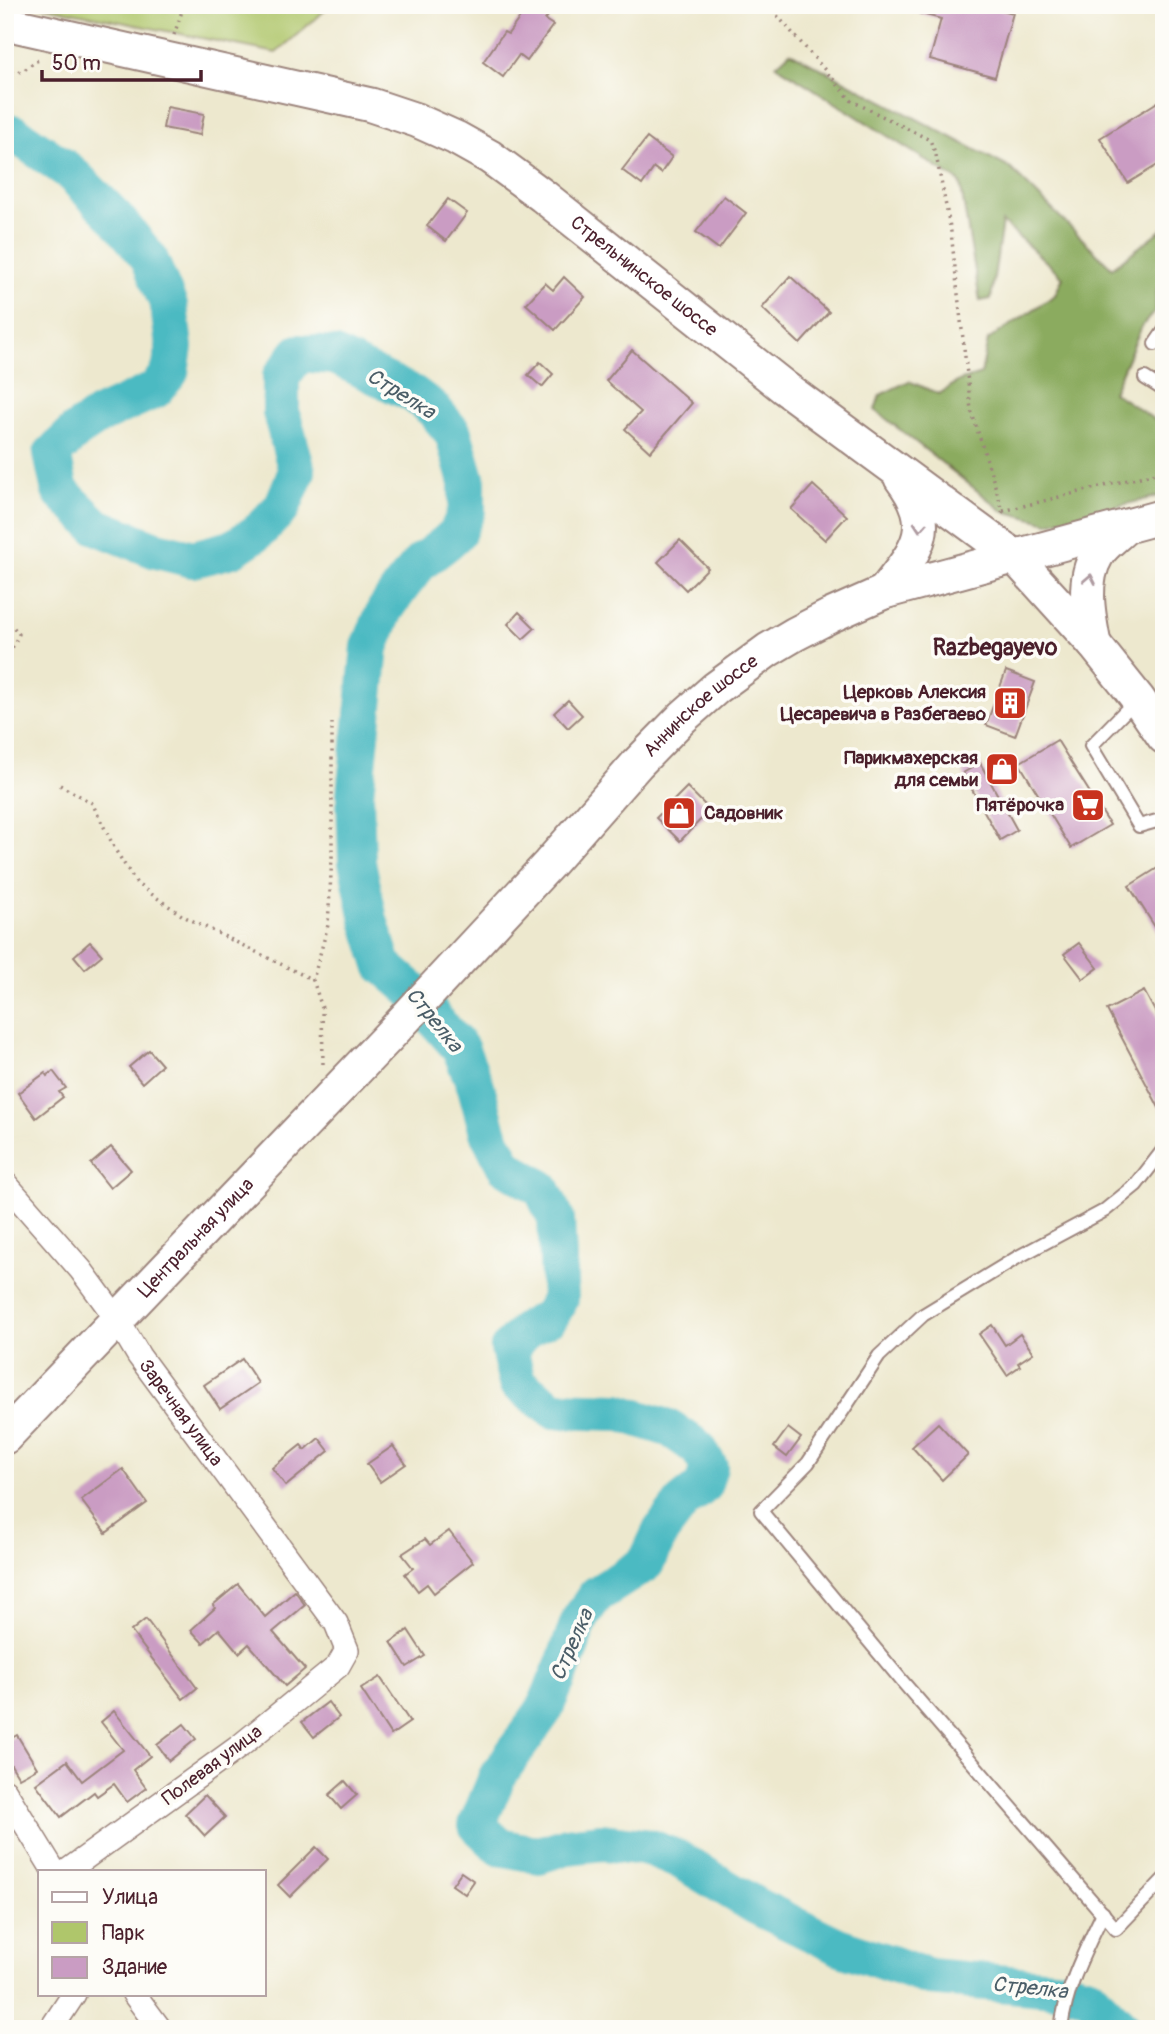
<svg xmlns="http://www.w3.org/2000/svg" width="1169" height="2034" font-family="Pangolin,sans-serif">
  <rect width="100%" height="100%" fill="#fdfcf7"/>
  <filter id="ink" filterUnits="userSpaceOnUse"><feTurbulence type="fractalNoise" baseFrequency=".0143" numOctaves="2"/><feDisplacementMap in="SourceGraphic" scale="14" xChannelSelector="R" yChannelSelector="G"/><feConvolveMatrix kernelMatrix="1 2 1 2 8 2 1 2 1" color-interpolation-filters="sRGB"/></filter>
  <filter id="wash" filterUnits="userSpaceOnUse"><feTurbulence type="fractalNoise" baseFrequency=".00686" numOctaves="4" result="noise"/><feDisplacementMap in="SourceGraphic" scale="28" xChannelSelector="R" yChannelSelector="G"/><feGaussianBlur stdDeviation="1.57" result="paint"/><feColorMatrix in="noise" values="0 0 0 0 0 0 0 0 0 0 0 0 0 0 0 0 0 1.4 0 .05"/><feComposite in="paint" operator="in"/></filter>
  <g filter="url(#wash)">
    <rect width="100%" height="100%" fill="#ede8ce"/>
    <polygon fill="#afc66b" stroke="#7c724b" stroke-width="2" points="36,5 331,5 276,53"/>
    <polygon fill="#8bab5f" stroke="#6a6545" stroke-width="2" points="790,52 1010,168 1112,268 1164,228 1164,276 1157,289 1155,311 1142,326 1113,392 1164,426 1164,495 1048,523 1003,511 875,410 880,395 909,381 939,394 959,381 981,374 988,340 1055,295 1063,277 1002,222 991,299 980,301 960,182 776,65"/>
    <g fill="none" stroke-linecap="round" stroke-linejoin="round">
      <polyline stroke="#4bbac2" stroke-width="38" points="5,131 15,134 69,171 117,219 149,258 169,306 174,347 170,372 155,390 100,415 76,431 52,454 60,491 96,526 153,549 193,559 232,549 258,532 282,507 297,471 281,412 281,377 299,353 335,356 413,394 433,409 453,433 467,482 467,510 457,533 446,543 420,563 401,587 385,610 370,647 355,795 357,862 369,920 383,965 412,990 436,1021 460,1048 476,1087 488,1132 505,1166 542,1189 556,1219 560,1299 550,1317 529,1328 509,1348 517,1383 554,1410 618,1412 671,1429 698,1448 709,1467 703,1486 682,1503 661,1531 646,1563 596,1595 580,1619 565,1661 544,1710 498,1775 477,1825 500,1847 539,1855 567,1846 602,1842 651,1848 680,1860 756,1906 838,1946 929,1977 1066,1989 1089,1995 1123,2029"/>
    </g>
    <g id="blocks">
      <g fill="#ca9cc3">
        <polygon points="529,5 556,5 545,20 553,25 527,61 519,55 503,77 483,62 504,32 508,34"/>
        <polygon points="910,5 983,5 1013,13 995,77 930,59 941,19 910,11"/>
        <polygon points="1164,98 1164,161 1128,183 1100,138"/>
        <polygon points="167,107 204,114 200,135 163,128"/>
        <polygon points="647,138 672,157 661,173 654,168 642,185 622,170"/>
        <polygon points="724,196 746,213 719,249 696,232"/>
        <polygon points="448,199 467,213 446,241 427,226"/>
        <polygon points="790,276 829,312 800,344 762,308"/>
        <polygon points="564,277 585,297 555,330 526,304 545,283 553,290"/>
        <polygon points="632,350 692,403 650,452 625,429 641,412 606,381"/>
        <polygon points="540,362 553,374 542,387 528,375"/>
        <polygon points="813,485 847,516 825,540 791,509"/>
        <polygon points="680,540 708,568 686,590 658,562"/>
        <polygon points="519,612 535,628 523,639 508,624"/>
        <polygon points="1006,671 1035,682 1015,736 986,725"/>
        <polygon points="568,700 582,715 568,728 554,713"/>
        <polygon points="1057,740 1110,825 1071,848 1019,763"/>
        <polygon points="980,763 1017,830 1000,840 963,773"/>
        <polygon points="687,787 710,810 680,841 656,818"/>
        <polygon points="1164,864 1164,941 1129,886"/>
        <polygon points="90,942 102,955 85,969 74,956"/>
        <polygon points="1079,943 1098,968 1083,979 1064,954"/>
        <polygon points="1144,991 1164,1028 1164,1117 1107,1010"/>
        <polygon points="149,1050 162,1065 142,1083 129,1067"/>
        <polygon points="53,1071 66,1088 59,1092 63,1097 36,1118 18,1093 45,1073 47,1076"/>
        <polygon points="111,1147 131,1170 110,1188 91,1164"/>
        <polygon points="992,1325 1005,1345 1020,1334 1033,1353 1018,1363 1020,1366 1007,1375 979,1334"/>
        <polygon points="242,1359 258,1383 220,1409 204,1385"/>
        <polygon points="938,1423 968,1455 942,1480 912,1447"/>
        <polygon points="788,1428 801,1438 787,1457 774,1447"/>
        <polygon points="319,1438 329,1451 286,1486 272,1468 301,1445 305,1450"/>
        <polygon points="393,1446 406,1464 380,1482 367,1464"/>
        <polygon points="123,1469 147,1503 106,1533 81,1500"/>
        <polygon points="449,1531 473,1562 434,1593 427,1584 418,1591 405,1574 413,1568 402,1554 425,1539 430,1545"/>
        <polygon points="238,1584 265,1617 295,1591 305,1605 273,1632 305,1669 285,1686 249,1644 239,1653 219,1629 203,1643 191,1630 215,1608 213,1605"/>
        <polygon points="146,1619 197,1688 183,1699 131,1631"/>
        <polygon points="408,1630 425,1656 407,1667 391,1642"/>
        <polygon points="380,1677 410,1722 391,1735 361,1689"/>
        <polygon points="328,1702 339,1717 314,1737 302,1722"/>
        <polygon points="114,1711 150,1756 133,1770 146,1788 127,1802 114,1784 97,1796 94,1792 61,1817 36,1784 67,1761 82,1781 123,1750 101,1722"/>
        <polygon points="184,1724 196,1739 169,1761 157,1745"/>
        <polygon points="17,1735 37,1768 19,1778 5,1755 5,1742"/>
        <polygon points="345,1781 357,1795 341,1809 329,1795"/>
        <polygon points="205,1795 225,1817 205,1836 185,1814"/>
        <polygon points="316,1847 328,1859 290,1897 278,1885"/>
        <polygon points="461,1872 474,1881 465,1894 452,1885"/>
      </g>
    </g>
  </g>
  <g filter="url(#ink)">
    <use href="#blocks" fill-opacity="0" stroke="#9c847c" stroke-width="2"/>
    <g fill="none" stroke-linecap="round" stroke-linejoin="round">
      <g stroke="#9c847c" stroke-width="16">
        <g id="lane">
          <polyline points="1155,344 1164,331"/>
          <polyline points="1145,378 1164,390"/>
          <polyline points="1137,699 1091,746 1139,826 1164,819"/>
          <polyline points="1164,1149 1136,1185 1104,1211 1018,1257 923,1315 879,1356 808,1463 761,1511 902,1681 1116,1929 1164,1879"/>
          <path d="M1061,2029C1066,1987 1085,1951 1103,1913"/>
        </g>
      </g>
      <g stroke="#9c847c" stroke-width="26">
        <g id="street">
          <path id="s1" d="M5,1183L81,1270L117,1319L139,1356L336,1623L347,1650L338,1666L240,1746L67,1871"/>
          <polyline points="5,1791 54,1871"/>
          <polyline points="134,1994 160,2029"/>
          <polyline points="51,2029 74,1994"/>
        </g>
      </g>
      <g stroke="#9c847c" stroke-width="37">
        <g id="secondary">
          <path id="s2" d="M5,23L371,105L416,120L456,138L490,157L543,196L785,388L1015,557L1094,644L1138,699L1164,737"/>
          <path d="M884,592C917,550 938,527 901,478"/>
          <path d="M1094,644C1089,617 1081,581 1097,555C1103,545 1116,536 1125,527"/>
          <path id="s3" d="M5,1437L388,1037L549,864L637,764L683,717L716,688L768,650L795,634L830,616L884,592L1164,516"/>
        </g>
      </g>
      <g stroke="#9c847c" stroke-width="3.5" stroke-dasharray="2 5" stroke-linecap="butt">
        <polyline points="768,5 852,101 930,140 936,155 951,232 971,410 1003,511 1001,514"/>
        <polyline points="174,35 184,5"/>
        <polyline points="5,75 23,71 36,61 41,60"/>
        <polyline points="1003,511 1164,471"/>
        <polyline points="5,617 19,634 5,662"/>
        <polyline points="60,785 92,803 116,851 137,884 183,916 313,980"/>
        <polyline points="323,1064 322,1008 313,980 328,925 332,857 332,723"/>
      </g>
      <use href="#lane" stroke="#fff" stroke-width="12"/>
      <use href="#street" stroke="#fff" stroke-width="23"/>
      <use href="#secondary" stroke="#fff" stroke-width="33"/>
    </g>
    <defs><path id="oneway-chevron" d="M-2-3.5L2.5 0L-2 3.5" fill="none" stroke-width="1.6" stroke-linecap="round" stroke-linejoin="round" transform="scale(1.75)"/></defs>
    <g stroke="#ae9aa0">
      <use href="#oneway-chevron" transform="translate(920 527) rotate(94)"/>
      <use href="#oneway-chevron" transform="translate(1090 579) rotate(-79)"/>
    </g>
  </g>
  <defs>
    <g id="building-square" transform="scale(1.75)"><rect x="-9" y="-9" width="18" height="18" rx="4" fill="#c8321e" stroke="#fdfcf7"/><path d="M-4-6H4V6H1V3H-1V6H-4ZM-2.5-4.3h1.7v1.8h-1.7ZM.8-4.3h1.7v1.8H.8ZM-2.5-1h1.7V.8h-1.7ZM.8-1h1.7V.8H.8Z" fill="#fff"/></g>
    <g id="shop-square" transform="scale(1.75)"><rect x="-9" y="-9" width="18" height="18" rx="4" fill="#c8321e" stroke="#fdfcf7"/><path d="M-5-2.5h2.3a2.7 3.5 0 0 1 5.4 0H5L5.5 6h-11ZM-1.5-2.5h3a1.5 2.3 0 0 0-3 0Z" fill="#fff"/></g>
    <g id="supermarket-square" transform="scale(1.75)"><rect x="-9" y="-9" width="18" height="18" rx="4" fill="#c8321e" stroke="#fdfcf7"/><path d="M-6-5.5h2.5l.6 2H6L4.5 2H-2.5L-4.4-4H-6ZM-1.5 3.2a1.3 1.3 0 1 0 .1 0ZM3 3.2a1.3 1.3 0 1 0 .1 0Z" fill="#fff"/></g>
  </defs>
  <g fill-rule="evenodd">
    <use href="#building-square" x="1010" y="703"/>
    <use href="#shop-square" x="1002" y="769"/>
    <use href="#supermarket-square" x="1088" y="805"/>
    <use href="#shop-square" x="679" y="813"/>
  </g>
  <g text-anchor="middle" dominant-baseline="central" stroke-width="7" stroke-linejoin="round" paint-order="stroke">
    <g font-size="19" fill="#4a1f2b" stroke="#fdfcf7">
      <text stroke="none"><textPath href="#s2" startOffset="700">Стрельнинское шоссе</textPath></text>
      <text stroke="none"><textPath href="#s3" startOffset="1010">Аннинское шоссе</textPath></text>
      <text stroke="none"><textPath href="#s3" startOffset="276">Центральная улица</textPath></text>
      <text stroke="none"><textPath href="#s1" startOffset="290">Заречная улица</textPath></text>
      <text transform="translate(212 1765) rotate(-37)">Полевая улица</text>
    </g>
    <g font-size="19" font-weight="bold" fill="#4a1f2b" stroke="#fdfcf7" text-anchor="end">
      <text x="986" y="692">Церковь Алексия<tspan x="986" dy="22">Цесаревича в Разбегаево</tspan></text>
      <text x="978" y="758">Парикмахерская<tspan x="978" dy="22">для семьи</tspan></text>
      <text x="1064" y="805">Пятёрочка</text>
      <text x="704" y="813" text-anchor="start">Садовник</text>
    </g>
    <g font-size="21" font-style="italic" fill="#4a5d67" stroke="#fdfcf7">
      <text transform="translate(401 394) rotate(32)">Стрелка</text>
      <text transform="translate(434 1020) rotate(51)">Стрелка</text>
      <text transform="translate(572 1645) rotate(-66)">Стрелка</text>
      <text transform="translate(1030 1988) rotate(6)">Стрелка</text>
    </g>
    <g font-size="23" font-weight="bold" fill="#4a1f2b" stroke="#fdfcf7">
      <text x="995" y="647">Razbegayevo</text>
    </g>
  </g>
  <rect width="1169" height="2034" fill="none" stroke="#fdfcf7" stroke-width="28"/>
  <rect x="38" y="1870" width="228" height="126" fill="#fdfcf7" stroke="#b5a4a5" stroke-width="2"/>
  <rect x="52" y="1892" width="35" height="10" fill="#ffffff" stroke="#b5a4a5" stroke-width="2"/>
  <text x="102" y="1904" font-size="21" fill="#4a1f2b">Улица</text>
  <rect x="52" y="1922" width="35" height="21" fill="#afc66b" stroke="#b5a4a5" stroke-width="2"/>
  <text x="102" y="1940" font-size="21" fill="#4a1f2b">Парк</text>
  <rect x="52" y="1957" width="35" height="21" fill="#ca9cc3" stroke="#b5a4a5" stroke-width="2"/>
  <text x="102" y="1974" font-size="21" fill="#4a1f2b">Здание</text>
  <path d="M42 70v10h159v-10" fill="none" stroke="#4a1f2b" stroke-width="3.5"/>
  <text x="52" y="70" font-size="21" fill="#4a1f2b" stroke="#fdfcf7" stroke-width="5" paint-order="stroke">50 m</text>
</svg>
